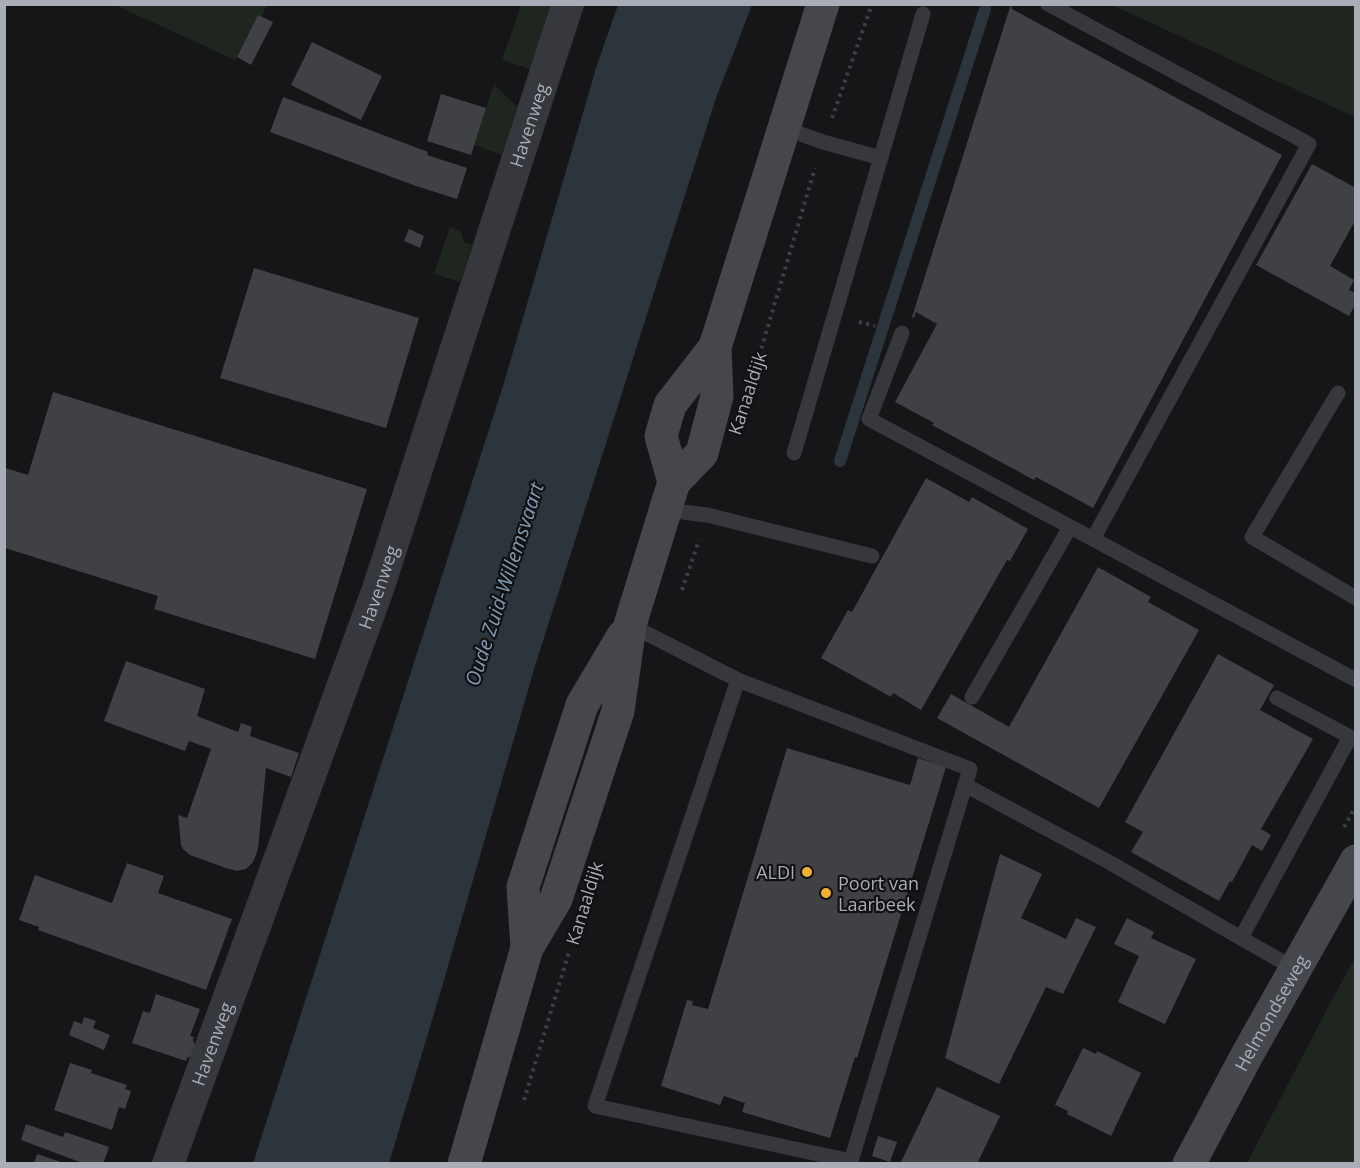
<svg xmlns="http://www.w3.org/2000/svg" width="1360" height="1168" font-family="'Open Sans',sans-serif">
  <rect width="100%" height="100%" fill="#161618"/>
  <g fill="#1e261f">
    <polygon points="115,5 267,5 261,17 258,16 235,60"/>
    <polygon points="521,5 552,5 530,69 502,60"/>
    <polygon points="1111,5 1355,5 1355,117 1123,10"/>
    <polygon points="494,84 517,107 502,155 474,145"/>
    <polygon points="450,227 461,232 464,242 472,245 460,282 434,274"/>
    <polygon points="1355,958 1355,1163 1247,1163 1328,1007"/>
  </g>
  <polygon fill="#2c353c" points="618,5 752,5 716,98 535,666 442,987 389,1163 253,1163 503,386 597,65"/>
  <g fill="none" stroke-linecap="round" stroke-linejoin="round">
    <polyline stroke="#2c353c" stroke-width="12" points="840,461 985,9"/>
  </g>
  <g fill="#404145">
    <polygon points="1011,4 1012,9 1282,155 1093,508 1036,477 1034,480 932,425 934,423 895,402 937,324 916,312 914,318 912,317"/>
    <polygon points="258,15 273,22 251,65 237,57"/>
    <polygon points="312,42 382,76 361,120 291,85"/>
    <polygon points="441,94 486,108 471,155 427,141"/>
    <polygon points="283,97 428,152 427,155 467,168 457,199 416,186 270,132"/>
    <polygon points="1312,164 1356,188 1356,219 1330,266 1354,280 1349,290 1356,293 1356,303 1349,316 1256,265"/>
    <polygon points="409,229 424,236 420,248 404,241"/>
    <polygon points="254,268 419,318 386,428 220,378"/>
    <polygon points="53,392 367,489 315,659 154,609 158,596 5,548 5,468 28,475"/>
    <polygon points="926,478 969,502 972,497 1028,529 1010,561 1007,560 921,710 893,693 891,697 821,658 848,610 852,612"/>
    <polygon points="1098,567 1151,597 1148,602 1199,630 1099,808 937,718 951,694 1009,727"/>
    <polygon points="1218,654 1274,685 1260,710 1313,739 1261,829 1271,835 1262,851 1252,845 1232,882 1230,881 1219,901 1131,852 1143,832 1125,822"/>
    <polygon points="126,661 205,689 197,716 238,732 241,723 252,727 250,736 299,753 291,777 266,768 258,849 253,862 246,869 237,871 226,868 190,855 183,849 181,845 178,815 187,818 211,749 189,741 185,751 182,750 104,721"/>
    <polygon points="787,748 910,785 918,758 946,767 857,1058 855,1057 830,1138 742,1112 745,1103 724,1096 720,1105 661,1086 687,1000 693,1001 692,1005 708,1009"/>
    <polygon points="1000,854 1042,874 1021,918 1066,939 1076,918 1096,927 1063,994 1046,987 999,1084 945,1058"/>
    <polygon points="127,863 164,876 158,893 232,919 206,990 38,930 39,927 19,920 35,875 112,903"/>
    <polygon points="1127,918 1154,932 1151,938 1196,959 1165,1024 1118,1002 1139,956 1114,944"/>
    <polygon points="156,994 200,1009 190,1036 194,1037 193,1040 196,1047 193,1055 187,1058 186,1061 132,1043 143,1011 150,1013"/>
    <polygon points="84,1017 96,1021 93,1028 110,1035 104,1050 69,1035 74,1021 82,1024"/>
    <polygon points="1083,1048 1096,1054 1097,1051 1141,1073 1111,1136 1067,1114 1068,1111 1055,1105"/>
    <polygon points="70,1063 92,1070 91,1073 127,1085 125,1089 131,1091 125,1109 119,1107 112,1130 54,1110"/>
    <polygon points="937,1087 1000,1116 977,1164 900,1164"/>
    <polygon points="26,1124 63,1137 65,1132 109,1147 103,1164 85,1164 21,1140"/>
    <polygon points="878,1136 897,1142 890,1162 872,1156"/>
    <polygon points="37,1154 64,1163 64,1164 34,1164"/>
  </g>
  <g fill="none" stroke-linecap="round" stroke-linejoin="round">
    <g stroke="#3d3f44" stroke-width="4" stroke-dasharray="3 4.5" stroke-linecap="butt">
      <polyline points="832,118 872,4"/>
      <polyline points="859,322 875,326"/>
      <polyline points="755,370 815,168"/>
      <polyline points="682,590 699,540"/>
      <polyline points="1344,827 1356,806"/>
      <polyline points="524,1100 569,952"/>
    </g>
    <g stroke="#37383d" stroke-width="15">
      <polyline points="1048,4 1309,144 1093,539"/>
      <polyline points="784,128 823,142 881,158"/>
      <polyline points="902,333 869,419 1356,680"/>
      <polyline points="1338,393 1252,537 1356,598"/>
      <polyline points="794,453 923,14"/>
      <polyline points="666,510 707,515 872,556"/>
      <polyline points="630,625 738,680 970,769 851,1161 595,1106 738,680"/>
      <polyline points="972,697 1070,527"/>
      <polyline points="1277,698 1356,740"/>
      <polyline points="965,785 1107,861 1295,969"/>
      <polyline points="1241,938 1350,737"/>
    </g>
    <path stroke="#37383d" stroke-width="32" id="s1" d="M168,1164L378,589L547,68L568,4"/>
    <g stroke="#45474d" stroke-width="33">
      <polyline points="674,482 661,436 670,405 715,347"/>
      <polyline points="527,948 523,887 582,705 623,636"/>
      <polyline points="464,1164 527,948 556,899 618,711 630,625 674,482 702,453 717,396 715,347 823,4"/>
      <path id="s2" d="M1189,1164L1247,1055L1356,861"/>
    </g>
  </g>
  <g fill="#f2b134" stroke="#111113" stroke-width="2">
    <circle cx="807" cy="872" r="6"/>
    <circle cx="826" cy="893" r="6"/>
  </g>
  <g text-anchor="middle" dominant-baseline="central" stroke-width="4.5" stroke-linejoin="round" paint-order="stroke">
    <g font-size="18" fill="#a8adb8" stroke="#111113">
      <text stroke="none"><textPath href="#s1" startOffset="1100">Havenweg</textPath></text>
      <text transform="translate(747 393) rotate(-72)">Kanaaldijk</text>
      <text stroke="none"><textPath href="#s1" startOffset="614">Havenweg</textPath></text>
      <text transform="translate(584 903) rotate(-73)">Kanaaldijk</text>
      <text stroke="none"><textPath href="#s2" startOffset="172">Helmondseweg</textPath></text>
      <text stroke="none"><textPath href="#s1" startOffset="128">Havenweg</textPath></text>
    </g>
    <g font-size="18" fill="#a8adb8" stroke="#111113" text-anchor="end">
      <text x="795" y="872">ALDI</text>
      <text x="838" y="883" text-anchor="start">Poort van<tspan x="838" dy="21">Laarbeek</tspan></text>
    </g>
    <g font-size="20" font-style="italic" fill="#7f9bb3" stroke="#111113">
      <text transform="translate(504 584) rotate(-72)">Oude Zuid-Willemsvaart</text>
    </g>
  </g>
  <rect width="1360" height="1168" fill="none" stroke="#a8adb8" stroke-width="12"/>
</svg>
